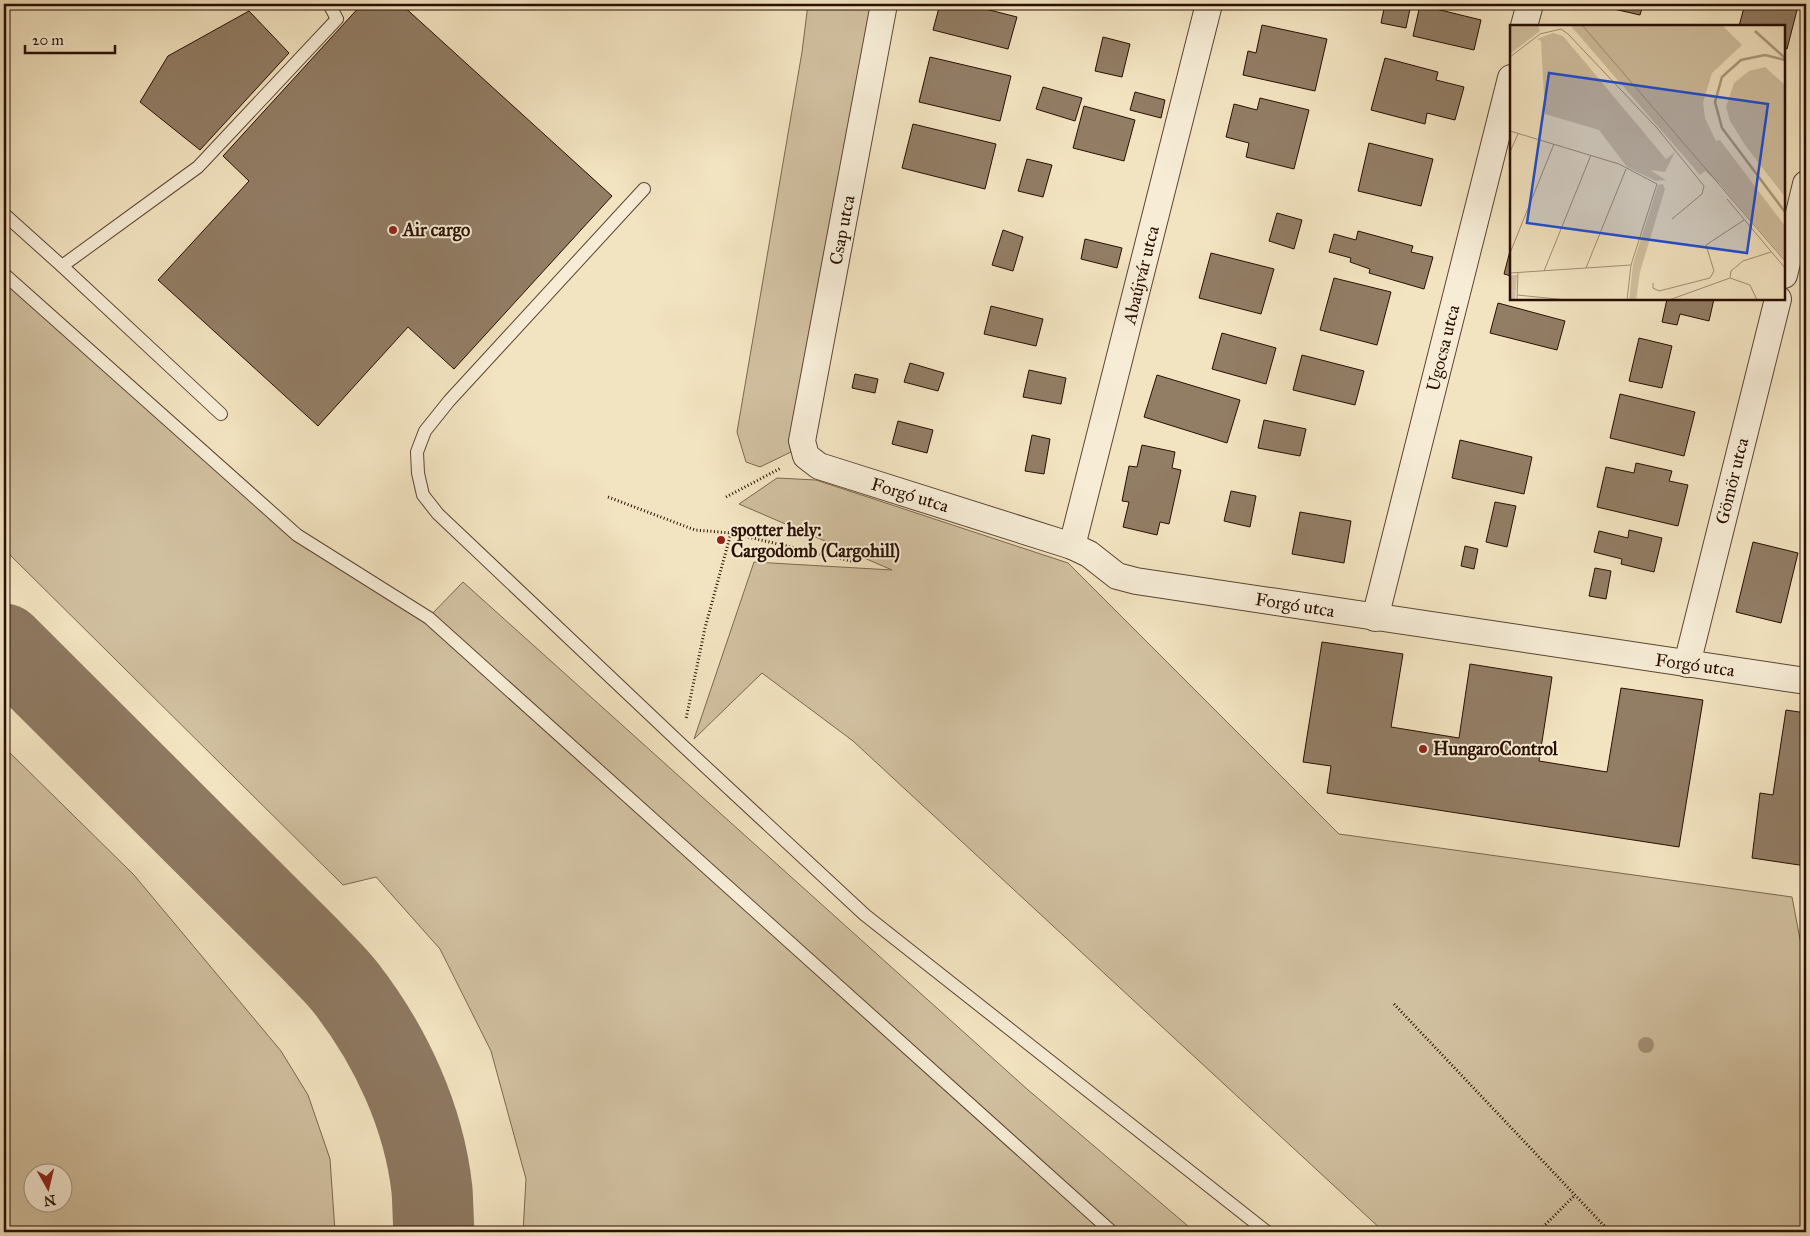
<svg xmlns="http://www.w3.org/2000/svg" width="1810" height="1236" font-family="'IM FELL Great Primer',serif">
  <rect width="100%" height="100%" fill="#f3e4c1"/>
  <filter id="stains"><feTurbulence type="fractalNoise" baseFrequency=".004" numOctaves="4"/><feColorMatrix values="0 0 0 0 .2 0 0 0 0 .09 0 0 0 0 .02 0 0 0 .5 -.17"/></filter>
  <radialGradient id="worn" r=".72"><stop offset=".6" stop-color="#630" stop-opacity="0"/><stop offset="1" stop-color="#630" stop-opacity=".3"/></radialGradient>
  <g fill="#d1c0a0" stroke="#7d6750" fill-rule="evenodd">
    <polygon points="808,4 871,4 791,452 760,467 746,462 737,432 802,52"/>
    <polygon points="4,275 297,535 429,617 463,582 1027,1089 1195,1232 523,1232 526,1179 491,1051 440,949 376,877 343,885 4,549"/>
    <polygon points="777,478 816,480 1068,563 1339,834 1792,897 1806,971 1806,1232 1384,1232 853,741 762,673 694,739 754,562 892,570 739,504"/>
    <path d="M4,747L134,875L281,1051L308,1095L330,1159L335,1232H4ZM32,1174H62V1204H32Z"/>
  </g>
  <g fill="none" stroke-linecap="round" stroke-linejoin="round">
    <path stroke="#8e7961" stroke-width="81" d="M4,644L310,949C322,962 335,974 346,988C391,1046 424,1117 432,1190C433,1204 433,1218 434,1232"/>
  </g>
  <g fill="#927d65" stroke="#290e01">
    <polygon points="362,4 401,4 612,196 454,369 408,327 318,426 158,280 249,181 223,156"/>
    <polygon points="940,4 966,4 1017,17 1008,49 933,30"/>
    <polygon points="1385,4 1411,4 1406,28 1381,23"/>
    <polygon points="1592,4 1643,4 1640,15"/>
    <polygon points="1745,4 1790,4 1798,6 1787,49 1784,48 1784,26 1739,26"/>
    <polygon points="1420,5 1481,20 1474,50 1413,36"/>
    <polygon points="249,11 289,53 200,150 140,102 168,56"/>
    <polygon points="1262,25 1327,39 1315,91 1243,75 1248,51 1256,53"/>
    <polygon points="1103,37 1130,44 1122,77 1095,71"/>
    <polygon points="930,57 1011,76 1000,121 919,102"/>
    <polygon points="1385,58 1438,72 1436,80 1464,87 1455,120 1427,113 1425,124 1371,110"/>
    <polygon points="1043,87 1082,98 1075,121 1036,109"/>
    <polygon points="1135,92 1165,100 1161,118 1130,110"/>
    <polygon points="1260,98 1309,110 1294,169 1246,157 1249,143 1226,137 1234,104 1257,110"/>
    <polygon points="1084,106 1135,120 1124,161 1073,148"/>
    <polygon points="913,124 996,144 985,189 902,168"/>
    <polygon points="1369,143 1433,159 1421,206 1358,191"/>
    <polygon points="1027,159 1052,165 1043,197 1018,191"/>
    <polygon points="1277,213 1302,220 1294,249 1269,241"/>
    <polygon points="1003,230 1023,237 1013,271 992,265"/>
    <polygon points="1358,231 1413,246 1411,252 1433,257 1424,289 1369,273 1370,269 1350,262 1351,258 1329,252 1334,234 1356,240"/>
    <polygon points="1085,239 1122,248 1117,268 1081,259"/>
    <polygon points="1511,247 1511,276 1504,274"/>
    <polygon points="1211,253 1274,269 1261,314 1199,298"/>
    <polygon points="1334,278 1391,292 1377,345 1320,330"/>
    <polygon points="1667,299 1714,299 1709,321 1680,314 1677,325 1662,322"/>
    <polygon points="1498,303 1565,321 1557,350 1490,333"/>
    <polygon points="991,306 1043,319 1036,346 984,334"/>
    <polygon points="1222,333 1276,348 1266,384 1212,369"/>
    <polygon points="1639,338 1672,346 1662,388 1629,381"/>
    <polygon points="1302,355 1364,371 1355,405 1293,390"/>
    <polygon points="910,363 944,373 938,391 904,382"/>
    <polygon points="1029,370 1066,378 1061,404 1023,397"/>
    <polygon points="855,374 878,379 875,393 852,388"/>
    <polygon points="1157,375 1240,400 1227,443 1144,417"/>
    <polygon points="1620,394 1695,412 1684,456 1610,438"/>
    <polygon points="1264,420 1306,429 1300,456 1258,448"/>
    <polygon points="898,421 933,430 927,453 892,444"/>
    <polygon points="1032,435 1050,439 1044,474 1025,471"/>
    <polygon points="1460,440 1532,457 1524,494 1452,478"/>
    <polygon points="1142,445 1175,452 1172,468 1181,470 1169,524 1160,522 1157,535 1123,527 1129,502 1122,501 1129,466 1137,467"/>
    <polygon points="1636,463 1672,471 1669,481 1688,485 1678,526 1597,507 1606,467 1634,473"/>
    <polygon points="1231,491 1256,496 1250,527 1224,521"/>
    <polygon points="1495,502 1516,506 1507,547 1486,542"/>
    <polygon points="1300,512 1351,521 1344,563 1292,554"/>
    <polygon points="1629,530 1662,538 1654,572 1621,564 1622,559 1594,552 1599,531 1628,538"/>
    <polygon points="1753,542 1798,553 1781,623 1736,612"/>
    <polygon points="1465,546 1478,549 1474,569 1461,566"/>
    <polygon points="1595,568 1611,571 1606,599 1589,596"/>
    <polygon points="1322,642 1403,654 1391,727 1459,738 1470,664 1552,677 1539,761 1607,772 1621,688 1703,700 1679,847 1327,793 1331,766 1303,762"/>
    <polygon points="1786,710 1806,713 1806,866 1752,858 1760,793 1773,795"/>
  </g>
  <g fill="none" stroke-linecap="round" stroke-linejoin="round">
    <g stroke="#5c4431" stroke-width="14">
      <g id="service">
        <polyline points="644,189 449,401 425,431 417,452 418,473 423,495 438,514 681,744 865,915 1267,1232"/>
        <polyline points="4,214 62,266 221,414"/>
        <polyline points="62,266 198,167 337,19 329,4"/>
        <polyline points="4,274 297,535 429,618 1112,1232"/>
      </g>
    </g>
    <g stroke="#5c4431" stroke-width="28">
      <g id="minor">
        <polyline points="884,4 802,441 806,456 819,466 1072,546 1089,554 1117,576 1136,581 1806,681"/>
        <polyline points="1524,26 1530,4"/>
        <polyline points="1784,275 1806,184"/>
        <polyline points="1072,546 1209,4"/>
        <polyline points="1375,618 1511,78"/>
        <polyline points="1687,664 1778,299"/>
      </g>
    </g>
    <g stroke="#290e01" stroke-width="3" stroke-dasharray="1 2.5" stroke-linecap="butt">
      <polyline points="608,497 695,530 731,533 705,628 686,719"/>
      <polyline points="726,497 781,468"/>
      <polyline points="731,533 855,562"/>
      <polyline points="1394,1004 1610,1232"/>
      <polyline points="1538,1232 1575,1195"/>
    </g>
    <use href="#service" stroke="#f7edd7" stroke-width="12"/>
    <use href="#minor" stroke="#f7edd7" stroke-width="26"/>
  </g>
  <circle fill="#a49076" cx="1646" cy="1045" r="8"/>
  <g fill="#8f2418" stroke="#f7edd7" stroke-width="2">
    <circle cx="393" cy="230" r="5"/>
    <circle cx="721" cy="540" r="5"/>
    <circle cx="1423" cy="749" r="5"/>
  </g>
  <g text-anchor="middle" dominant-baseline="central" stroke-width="4" stroke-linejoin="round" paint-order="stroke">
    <g font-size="18" font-weight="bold" fill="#290e01" stroke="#f7edd7" text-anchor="start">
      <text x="403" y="230">Air cargo</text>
      <text x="731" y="530">spotter hely:<tspan x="731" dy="21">Cargodomb (Cargohill)</tspan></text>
      <text x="1433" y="749">HungaroControl</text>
    </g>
    <g font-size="18" fill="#290e01" stroke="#f7edd7">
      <text transform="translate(842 230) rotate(-79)">Csap utca</text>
      <text transform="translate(1141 275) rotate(-76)">Abaújvár utca</text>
      <text transform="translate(1443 348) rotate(-76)">Ugocsa utca</text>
      <text transform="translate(1732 481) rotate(-76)">Gömör utca</text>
      <text transform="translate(910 495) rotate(17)">Forgó utca</text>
      <text transform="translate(1295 605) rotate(9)">Forgó utca</text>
      <text transform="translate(1695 665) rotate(8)">Forgó utca</text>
    </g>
  </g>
  <g transform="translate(1510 25)">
    <rect width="275" height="275" fill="#f3e4c1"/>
    <path d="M0,0H28L30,6L0,29ZM60,0H212L232,20L202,48L193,77L195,93L206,116L210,115L275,201V235L210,159L195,146L190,150ZM43,8L53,11L156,134L165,127L155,147L140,145L156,155L146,156L117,142L89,105L35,89L31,16L27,14ZM255,42L275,60V172L235,120L220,96L216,82L224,58L239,46ZM153,159L155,164L130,247L126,275H119L123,239L148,160ZM0,250H7L5,275H0Z" fill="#d1c0a0"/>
    <path fill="none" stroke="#ae9b80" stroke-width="2.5" d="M245,6L275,33M275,35L255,30L231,35L212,52L205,77L212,103L275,187"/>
    <path fill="none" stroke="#a28e74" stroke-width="1" d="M72,0L275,236M0,32L30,9L51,4L58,9L147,103L194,161L192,169L162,194M0,106L109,139L147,159L121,240L117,275M0,127L8,109M217,174L275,243M0,228L44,119M76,243L116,144M34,246L81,130M0,248L121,240M220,253L221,246L233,236L261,227M143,258V263L149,266L200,253L204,246L196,220L234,195M7,270L57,275M7,275L8,248M159,275L220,253L240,260L247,275"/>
    <path fill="#1d4ed8" fill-opacity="0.15" stroke="#1d4ed8" stroke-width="2.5" d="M39,48L258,79L237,228L17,198Z"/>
    <rect width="275" height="275" fill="none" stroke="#290e01" stroke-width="2.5"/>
  </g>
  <rect width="1810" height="1236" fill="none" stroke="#f3e4c1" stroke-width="20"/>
  <rect x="5" y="5" width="1800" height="1226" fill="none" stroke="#290e01" stroke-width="2.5"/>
  <rect x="10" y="10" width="1790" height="1216" fill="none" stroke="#290e01"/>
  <g transform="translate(48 1188) rotate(172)"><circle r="24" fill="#f7edd7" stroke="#a59481"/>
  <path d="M0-4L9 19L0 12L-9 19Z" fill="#8f2418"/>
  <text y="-8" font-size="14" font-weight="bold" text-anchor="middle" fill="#290e01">N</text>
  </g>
  <path d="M25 45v8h90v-8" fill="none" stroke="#290e01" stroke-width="2.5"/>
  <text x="32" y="45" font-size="15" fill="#290e01" stroke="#f7edd7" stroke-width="4" paint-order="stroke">20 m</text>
  <rect width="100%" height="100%" filter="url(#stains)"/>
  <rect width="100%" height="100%" fill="url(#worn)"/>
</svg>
